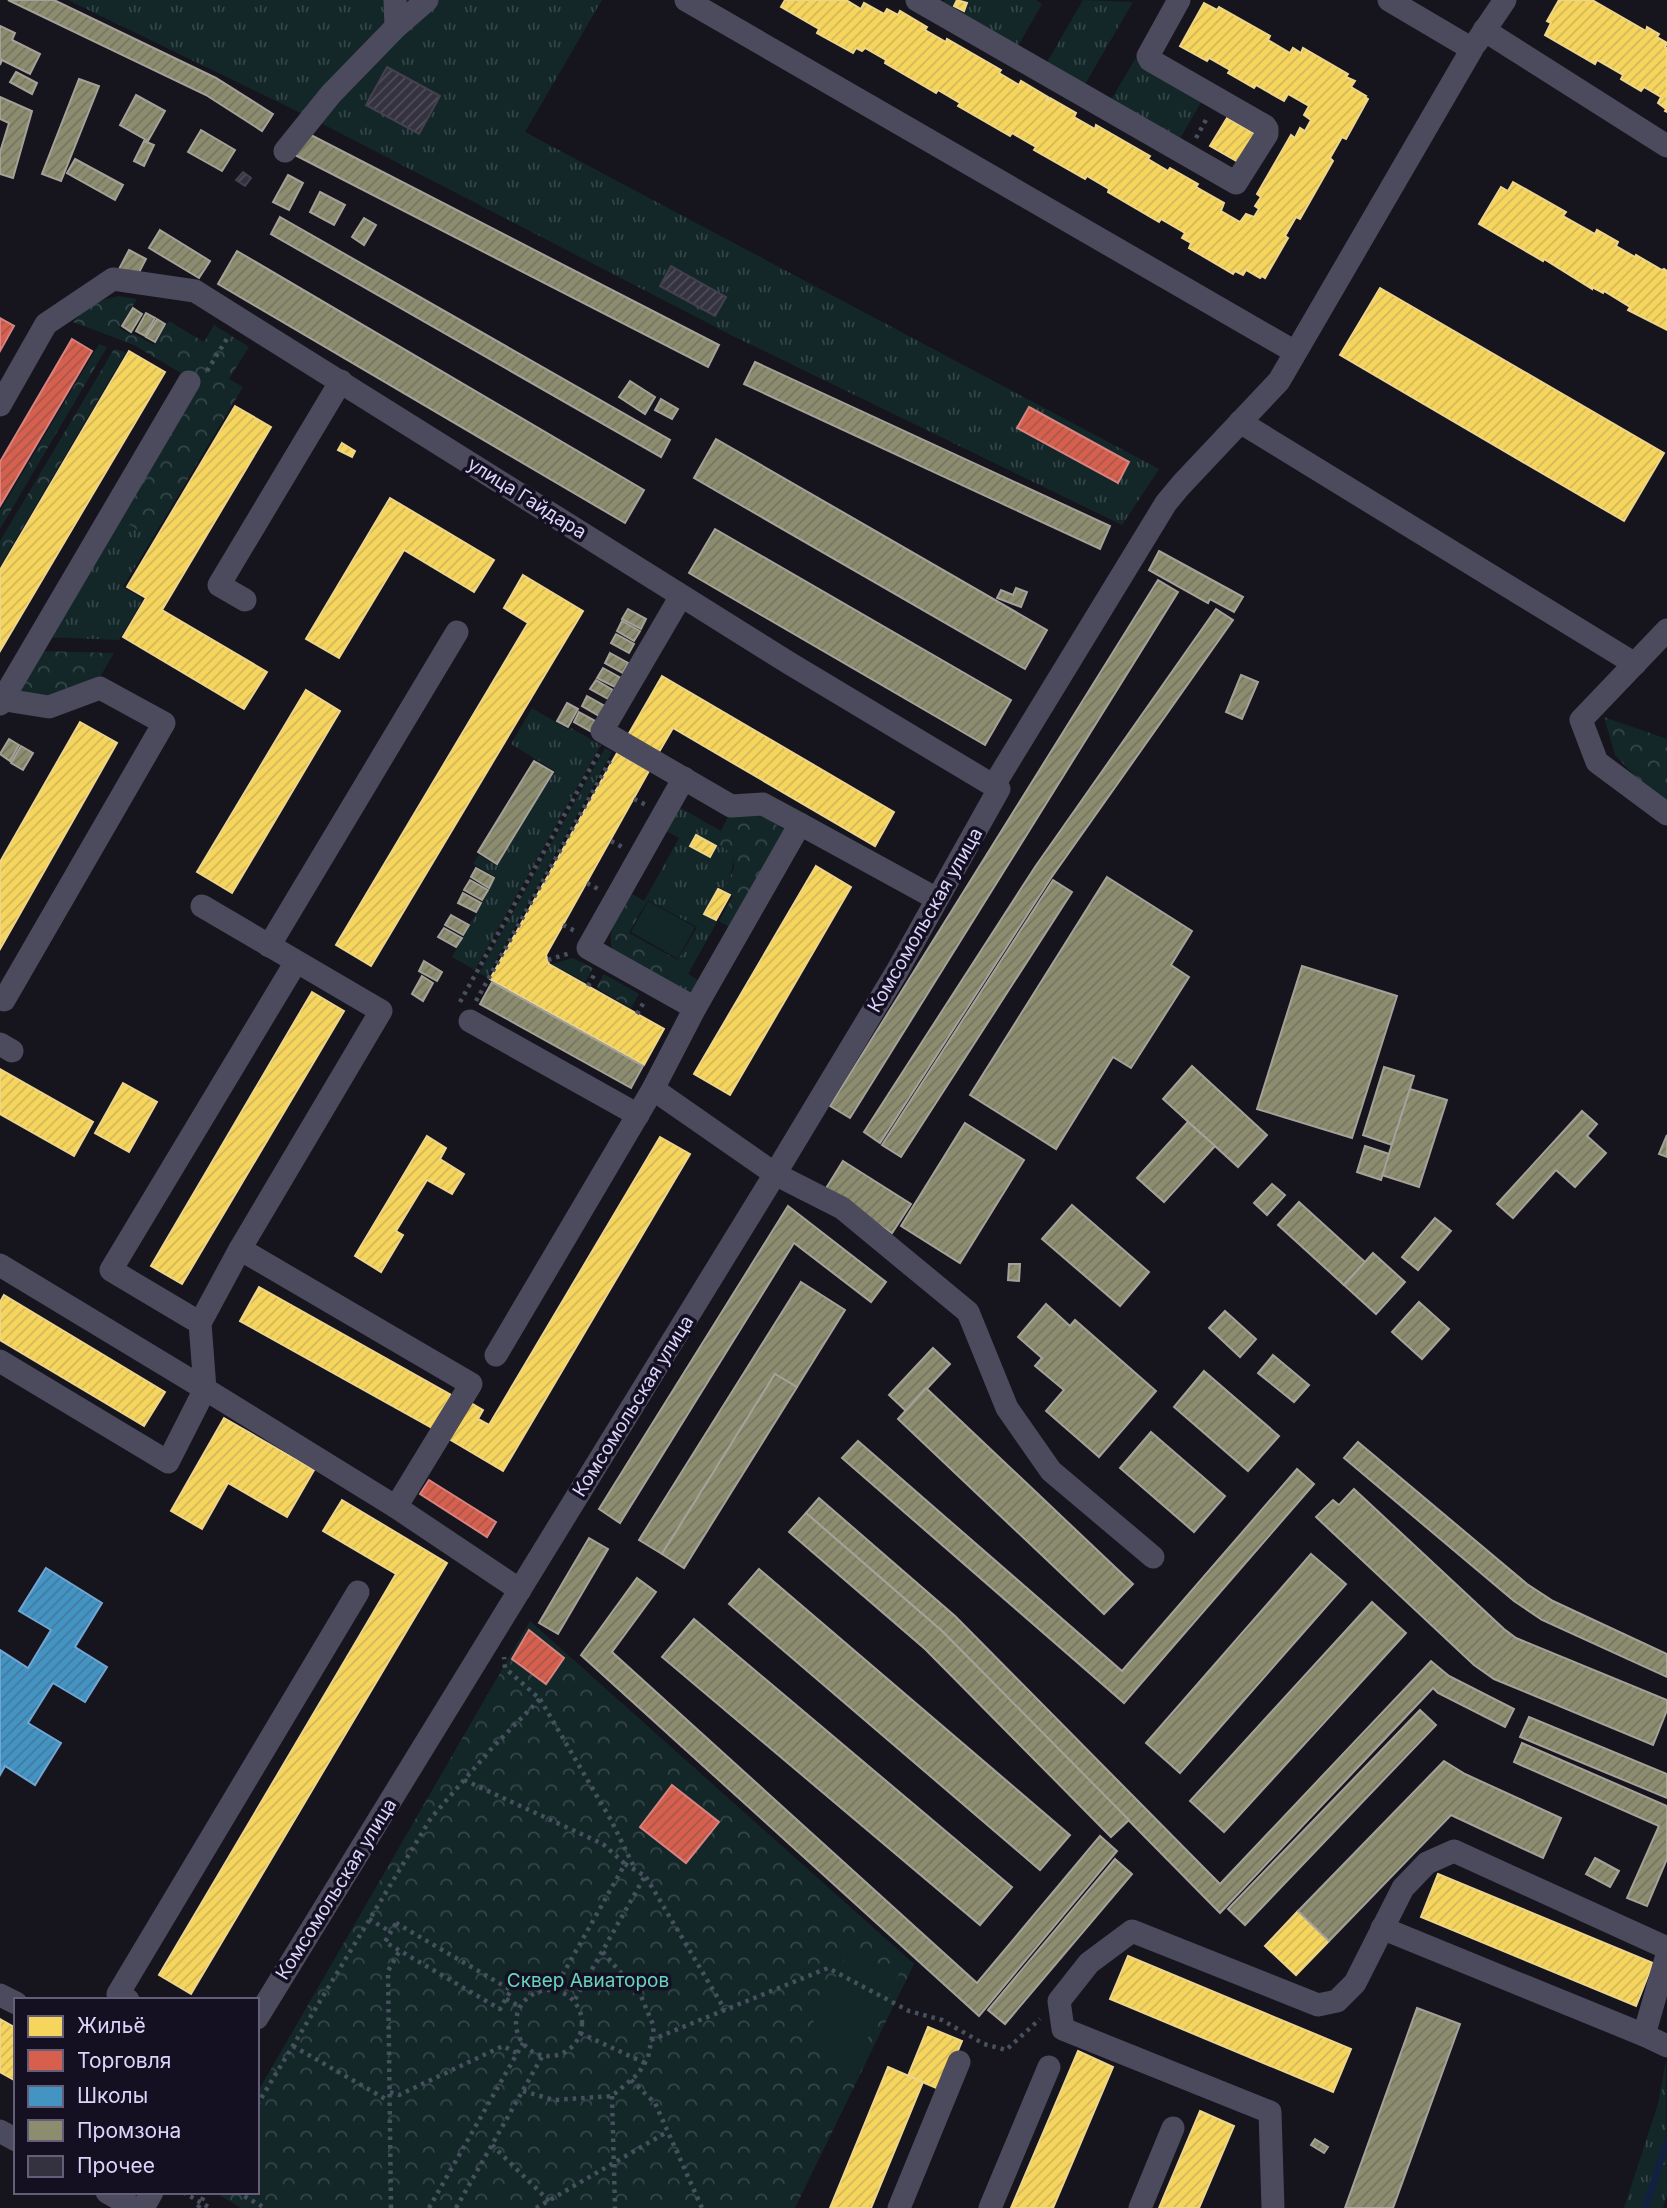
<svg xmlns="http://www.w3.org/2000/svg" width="1667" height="2208" font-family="Inter,sans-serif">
  <defs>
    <pattern id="grass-tufts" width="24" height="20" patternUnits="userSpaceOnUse" patternTransform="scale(1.75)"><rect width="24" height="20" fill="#132729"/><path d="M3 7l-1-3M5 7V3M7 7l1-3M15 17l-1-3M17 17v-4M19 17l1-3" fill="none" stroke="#354549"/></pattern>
    <pattern id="forest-crowns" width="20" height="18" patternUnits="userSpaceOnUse" patternTransform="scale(1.75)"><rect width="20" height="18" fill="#132729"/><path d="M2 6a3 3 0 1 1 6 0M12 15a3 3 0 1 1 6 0" fill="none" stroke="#354549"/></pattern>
    <pattern id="homes-hatch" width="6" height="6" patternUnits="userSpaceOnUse" patternTransform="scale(1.75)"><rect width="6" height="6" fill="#f6d55c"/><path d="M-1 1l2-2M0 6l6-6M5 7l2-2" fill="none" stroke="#d2b759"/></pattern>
    <pattern id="shops-hatch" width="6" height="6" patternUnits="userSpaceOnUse" patternTransform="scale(1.75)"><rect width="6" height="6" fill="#d6604d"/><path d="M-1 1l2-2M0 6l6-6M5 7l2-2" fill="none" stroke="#aa564c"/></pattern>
    <pattern id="schools-hatch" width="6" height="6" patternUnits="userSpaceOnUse" patternTransform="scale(1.75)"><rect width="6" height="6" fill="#4393c3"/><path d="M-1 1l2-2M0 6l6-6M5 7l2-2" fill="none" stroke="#437a9f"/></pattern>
    <pattern id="industry-hatch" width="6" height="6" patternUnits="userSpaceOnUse" patternTransform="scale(1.75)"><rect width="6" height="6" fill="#8c8c6e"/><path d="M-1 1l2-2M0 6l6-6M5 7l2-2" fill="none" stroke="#767564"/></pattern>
    <pattern id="building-hatch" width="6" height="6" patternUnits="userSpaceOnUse" patternTransform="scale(1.75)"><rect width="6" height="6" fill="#353240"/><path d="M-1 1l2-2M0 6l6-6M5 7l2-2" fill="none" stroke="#524f5c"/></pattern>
  </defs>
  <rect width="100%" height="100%" fill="#16141d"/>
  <g fill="url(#grass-tufts)" fill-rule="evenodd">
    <polygon points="68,0 602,0 525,132 1159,469 1122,525 733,336 309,117"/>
    <polygon points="945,0 1036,0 1042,4 1018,46 943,2"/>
    <polygon points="1083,0 1133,2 1084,86 1046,64"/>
    <polygon points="1135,59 1203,99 1179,140 1111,100"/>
    <polygon points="120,519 152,539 123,587 143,599 119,640 49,637"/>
    <polygon points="532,708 569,730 571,728 601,745 475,970 452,957 496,877 473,864 479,855 497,866 555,771 511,744"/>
    <polygon points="605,748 612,752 487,977 479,973"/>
    <path d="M679,807L721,831L715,842L733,854C734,868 730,878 724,890L718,887L703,914L717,922L688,974L702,983L696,994L661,983L678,960L697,927L648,900L640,913L624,904L630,893L644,901L679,838L666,831ZM696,834L716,845L710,858L689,846Z"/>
    <polygon points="1666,2060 1667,2194 1663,2208 1624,2208 1658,2104"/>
  </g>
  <g fill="url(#forest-crowns)">
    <polygon points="119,296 137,299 119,328 131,335 134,334 154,345 169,321 204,342 214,325 249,347 229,379 243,387 152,539 120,519 199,384 134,345 73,322 91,303"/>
    <polygon points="99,344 107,347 0,529 0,511"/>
    <polygon points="114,349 126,352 0,566 0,541"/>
    <polygon points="39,651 114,653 97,682 55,696 15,692"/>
    <polygon points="1604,717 1667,739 1667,810 1615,755"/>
    <polygon points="759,814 785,830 731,928 719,921 733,896 724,890 734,868 733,854 715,842 728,817"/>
    <path d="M624,904L640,913L629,933L678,960L661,983L613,952C607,932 615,921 624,904Z"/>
    <polygon points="573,958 593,968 585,982 552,964"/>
    <polygon points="604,974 639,994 631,1008 596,988"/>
    <polygon points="530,1621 914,1964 795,2208 241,2208 214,2192 257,2192 257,2093"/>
  </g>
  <g fill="#132729">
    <polygon points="648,901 695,927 678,959 631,932"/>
    <polygon points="849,1950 899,1974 853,2068 803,2043"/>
  </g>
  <g fill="url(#homes-hatch)" stroke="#eed58c" stroke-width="2">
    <polygon points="785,0 846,0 861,9 864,3 884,14 887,9 898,15 900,11 927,27 925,30 946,42 947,39 1001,70 999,73 1019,85 1021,81 1048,97 1046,100 1047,101 1050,98 1076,113 1074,117 1095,129 1096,125 1150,156 1148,159 1168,171 1170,168 1198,184 1196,187 1224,203 1221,211 1240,222 1246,214 1254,217 1259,209 1255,206 1261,197 1257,194 1291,135 1295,138 1300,128 1305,131 1311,120 1304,115 1309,106 1288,94 1284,101 1256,85 1254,88 1228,73 1230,70 1209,58 1207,61 1180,46 1204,3 1217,10 1219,7 1270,36 1268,40 1290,53 1293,48 1301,53 1303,48 1348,74 1346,77 1355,81 1351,87 1366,96 1365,97 1368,99 1346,139 1342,137 1330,158 1333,161 1300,219 1296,217 1285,236 1288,238 1265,278 1262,276 1260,278 1246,270 1243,275 1235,271 1233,274 1189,248 1191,243 1182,238 1185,233 1161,219 1159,222 1108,192 1109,189 1087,176 1085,179 1034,150 1036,147 1012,133 1010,136 958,106 960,103 938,90 936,93 885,63 886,60 865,48 862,51 856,48 853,53 817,33 819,29 781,7"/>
    <polygon points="957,0 967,3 964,11 954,6"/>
    <polygon points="1559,0 1592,0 1646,31 1647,27 1659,34 1657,37 1667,43 1665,47 1667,48 1667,112 1665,111 1666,109 1658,103 1661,97 1644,87 1641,91 1621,79 1623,75 1597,60 1595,64 1545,35 1551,23 1547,21"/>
    <polygon points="1227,118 1255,134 1238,162 1210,146"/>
    <polygon points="1513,182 1566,212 1563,216 1595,234 1597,230 1618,242 1616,246 1635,257 1636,255 1662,270 1664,269 1667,271 1667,330 1628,310 1630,307 1604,291 1603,293 1592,287 1592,289 1544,259 1543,261 1479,224 1501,187 1508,191"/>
    <polygon points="1380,288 1664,453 1624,521 1340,355"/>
    <polygon points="129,351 165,372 0,651 0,570"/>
    <polygon points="235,406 271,427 162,610 267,672 244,709 123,637 146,598 127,587"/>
    <polygon points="342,443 355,451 352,457 338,450"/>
    <polygon points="390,498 494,560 474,592 404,550 339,658 306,639"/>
    <polygon points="523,575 583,611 371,966 336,945 528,623 504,608"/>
    <polygon points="662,676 894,812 875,846 673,728 659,752 628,735"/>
    <polygon points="306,690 340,711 232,893 197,872"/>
    <polygon points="80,722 117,743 0,949 0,862"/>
    <polygon points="617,753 649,771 546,955 549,964 664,1029 644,1065 490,979"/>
    <polygon points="696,835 716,846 710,857 690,846"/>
    <polygon points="816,866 851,887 730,1095 694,1074"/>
    <polygon points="718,889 730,895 716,920 704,914"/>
    <polygon points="312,992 344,1011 182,1284 151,1266"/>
    <polygon points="0,1069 93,1122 74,1156 0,1114"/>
    <polygon points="123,1083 157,1102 129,1152 95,1133"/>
    <polygon points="427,1136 446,1148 440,1159 464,1174 452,1194 427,1180 396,1231 403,1235 381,1272 355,1256"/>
    <polygon points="660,1137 690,1154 503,1471 449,1439 471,1403 483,1410 478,1419 489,1425"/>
    <polygon points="259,1287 451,1395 432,1428 240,1321"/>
    <polygon points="4,1295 165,1392 144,1426 0,1340 0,1302"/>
    <polygon points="224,1418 314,1470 287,1517 228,1483 202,1529 171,1511"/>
    <polygon points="342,1500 447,1563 191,1994 159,1975 396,1574 323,1531"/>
    <polygon points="1438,1874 1653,1963 1636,2006 1421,1917"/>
    <polygon points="1298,1911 1329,1941 1296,1975 1265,1946"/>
    <polygon points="1128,1956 1351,2049 1333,2092 1110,1999"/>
    <polygon points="0,2019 16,2028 16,2081 0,2072"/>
    <polygon points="928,2027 962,2041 941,2090 908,2076"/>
    <polygon points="1078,2051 1113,2067 1053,2208 1011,2208"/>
    <polygon points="888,2067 923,2082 871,2208 830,2208"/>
    <polygon points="1200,2111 1234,2126 1199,2208 1159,2208"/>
  </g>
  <g fill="url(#shops-hatch)" stroke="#d88381" stroke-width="2">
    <polygon points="0,318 14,326 0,351"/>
    <polygon points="72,339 92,351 0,506 0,462"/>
    <polygon points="1029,407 1129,462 1118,483 1017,428"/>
    <polygon points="429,1480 496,1522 487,1537 420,1494"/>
    <polygon points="529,1630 564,1658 546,1684 512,1659"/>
    <polygon points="672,1785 719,1822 686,1863 640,1827"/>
  </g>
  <polygon fill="url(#schools-hatch)" stroke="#71a6d4" stroke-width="2" points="46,1568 102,1603 75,1647 107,1667 85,1702 53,1683 28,1723 61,1743 35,1785 5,1766 0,1775 0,1650 28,1668 51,1630 19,1611"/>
  <g fill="url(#industry-hatch)" stroke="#a4a298" stroke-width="2">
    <polygon points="8,0 54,0 216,78 273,114 262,131 206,95"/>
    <polygon points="0,26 15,33 12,40 40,54 30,74 2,60 0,65"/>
    <polygon points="16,72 37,83 32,94 10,82"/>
    <polygon points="79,79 99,86 61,181 42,174"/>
    <polygon points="136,95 165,111 148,141 120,125"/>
    <polygon points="0,97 32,111 13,178 0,174 0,152 9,123 0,119"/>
    <polygon points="201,130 235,150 222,171 188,152"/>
    <polygon points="305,132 719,345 708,367 293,154"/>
    <polygon points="144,141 154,145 144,166 134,161"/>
    <polygon points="75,159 123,185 115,200 67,173"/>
    <polygon points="288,175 303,183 289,210 273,202"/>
    <polygon points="320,192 345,205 334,225 310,212"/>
    <polygon points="280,217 670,440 661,457 271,234"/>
    <polygon points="364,218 376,225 364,245 352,237"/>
    <polygon points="160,230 210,261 199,278 149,248"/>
    <polygon points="129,250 146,259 134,282 117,273"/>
    <polygon points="237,251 644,490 625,523 218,284"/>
    <polygon points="133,308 142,314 131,332 122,326"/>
    <polygon points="146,313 155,318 145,336 136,331"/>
    <polygon points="157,319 165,324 155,342 146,337"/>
    <polygon points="755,362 1110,526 1100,549 744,384"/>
    <polygon points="630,381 655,397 645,414 619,397"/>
    <polygon points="661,399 678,409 672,419 655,410"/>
    <polygon points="716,439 1047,630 1025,669 694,478"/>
    <polygon points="715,529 1011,700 985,745 689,573"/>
    <polygon points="1159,551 1243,597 1234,612 1210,599 1208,603 1149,570"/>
    <polygon points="1158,580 1178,592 850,1118 830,1106"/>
    <polygon points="1016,588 1027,592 1021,607 997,598 1001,590 1013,595"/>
    <polygon points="628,609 646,619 641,629 622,619"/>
    <polygon points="1216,609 1233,620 1051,878 880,1143 864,1132 1035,867"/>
    <polygon points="622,621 640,631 634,641 617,631"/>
    <polygon points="616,634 634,644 629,653 611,643"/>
    <polygon points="610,653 628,663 623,673 605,663"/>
    <polygon points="603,668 621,678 615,687 597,678"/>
    <polygon points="1241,675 1258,682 1242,719 1226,712"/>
    <polygon points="596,680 613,690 608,699 590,689"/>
    <polygon points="587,696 605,706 599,716 582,706"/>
    <polygon points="567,703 578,709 568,727 557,721"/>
    <polygon points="579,712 597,722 592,732 574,722"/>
    <polygon points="9,739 19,745 10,761 0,754"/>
    <polygon points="21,746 33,753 23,770 11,763"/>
    <polygon points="534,761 553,772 497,864 478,852"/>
    <polygon points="476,868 494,878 489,888 471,877"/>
    <polygon points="1107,877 1192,931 1171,965 1189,977 1131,1068 1113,1057 1056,1149 970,1095"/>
    <polygon points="470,880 488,890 482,900 464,890"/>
    <polygon points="1053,880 1072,892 901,1157 882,1145"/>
    <polygon points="463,893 481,903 476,912 458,903"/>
    <polygon points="451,915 469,925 463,935 445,925"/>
    <polygon points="444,928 462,938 456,947 438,937"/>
    <polygon points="424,961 442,972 437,981 419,971"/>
    <polygon points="1302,966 1397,996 1352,1138 1257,1109"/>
    <polygon points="422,976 433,983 423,1001 412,994"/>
    <polygon points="492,982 643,1066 631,1088 480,1004"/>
    <polygon points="1192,1066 1267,1135 1238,1167 1163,1099"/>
    <polygon points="1384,1067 1414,1076 1392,1145 1363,1135"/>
    <polygon points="1410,1089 1447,1100 1419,1187 1382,1175"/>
    <polygon points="1582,1111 1597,1124 1587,1136 1606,1153 1575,1187 1556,1170 1513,1218 1497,1204"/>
    <polygon points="1188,1122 1215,1146 1164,1202 1137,1178"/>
    <polygon points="965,1123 1024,1160 960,1263 901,1226"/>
    <polygon points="1667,1135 1667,1157 1659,1154"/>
    <polygon points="1365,1146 1389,1154 1381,1180 1357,1172"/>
    <polygon points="843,1161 911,1204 892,1233 825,1190"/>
    <polygon points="1272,1184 1285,1195 1267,1215 1254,1203"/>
    <polygon points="1299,1202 1365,1262 1344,1285 1278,1225"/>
    <polygon points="1072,1205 1149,1272 1120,1306 1042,1239"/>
    <polygon points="788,1206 886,1282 871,1302 794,1243 620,1523 599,1509"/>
    <polygon points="1435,1218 1451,1231 1418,1270 1402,1257"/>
    <polygon points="1373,1253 1405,1282 1376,1314 1344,1285"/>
    <polygon points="1009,1264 1020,1264 1019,1281 1008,1280"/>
    <polygon points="801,1282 845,1310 797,1387 775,1374 662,1554 639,1540"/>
    <polygon points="1419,1302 1449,1329 1422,1359 1392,1332"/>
    <polygon points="1046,1304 1070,1326 1075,1320 1156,1391 1099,1457 1046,1411 1064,1390 1035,1366 1042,1358 1018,1337"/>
    <polygon points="1225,1311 1256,1339 1240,1357 1209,1328"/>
    <polygon points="933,1348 950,1364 906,1411 889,1395"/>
    <polygon points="1273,1355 1309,1385 1294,1402 1258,1373"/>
    <polygon points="1204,1371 1279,1436 1248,1471 1174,1407"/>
    <polygon points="775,1374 797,1387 684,1568 662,1554"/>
    <polygon points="926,1388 1133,1584 1104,1614 898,1419"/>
    <polygon points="1151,1432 1225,1496 1194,1532 1120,1468"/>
    <polygon points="858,1441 1122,1671 1297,1469 1314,1484 1124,1703 842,1458"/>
    <polygon points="1358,1442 1527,1584 1553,1601 1667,1654 1667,1677 1542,1620 1514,1601 1344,1458"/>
    <polygon points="1354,1489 1504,1629 1516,1638 1667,1700 1667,1710 1653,1745 1494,1679 1474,1665 1316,1517 1333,1500 1339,1505"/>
    <polygon points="819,1498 955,1616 1220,1884 1431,1661 1449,1676 1514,1709 1505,1727 1438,1693 1433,1688 1220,1913 942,1631 806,1513"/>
    <polygon points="806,1513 942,1631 1129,1820 1111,1837 925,1649 789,1532"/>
    <polygon points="589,1538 608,1549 558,1634 539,1623"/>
    <polygon points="1311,1554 1346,1584 1180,1773 1146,1743"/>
    <polygon points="759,1569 1070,1835 1040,1870 729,1604"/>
    <polygon points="637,1578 656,1592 612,1652 977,1983 1100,1836 1117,1851 979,2016 581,1655"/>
    <polygon points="1372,1602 1406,1633 1224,1832 1190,1801"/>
    <polygon points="694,1619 1012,1887 980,1925 662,1657"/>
    <polygon points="1420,1710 1436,1725 1245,1925 1228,1909"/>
    <polygon points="1529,1717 1667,1774 1667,1798 1520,1737"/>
    <polygon points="1522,1743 1667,1806 1667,1859 1647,1906 1627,1898 1659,1826 1514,1762"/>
    <polygon points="1444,1761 1465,1774 1561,1818 1543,1858 1451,1815 1329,1941 1298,1911"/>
    <polygon points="1595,1858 1619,1871 1610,1887 1586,1874"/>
    <polygon points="1115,1859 1132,1874 1005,2024 988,2010"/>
    <polygon points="1417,2008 1460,2024 1393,2208 1345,2208"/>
    <polygon points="1315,2139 1328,2147 1324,2153 1311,2145"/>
  </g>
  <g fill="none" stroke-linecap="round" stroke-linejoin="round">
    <polyline stroke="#122140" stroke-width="7" points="1645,2208 1667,2141"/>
  </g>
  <g fill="url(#building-hatch)" stroke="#434050" stroke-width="2">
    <polygon points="387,67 440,96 419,134 366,105"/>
    <polygon points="243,172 251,178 245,186 236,180"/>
    <polygon points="671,266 726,297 715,316 660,286"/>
  </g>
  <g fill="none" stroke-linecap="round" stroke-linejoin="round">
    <g stroke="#47505d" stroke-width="4.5" stroke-dasharray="3.5 5" stroke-linecap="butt">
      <polyline points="1196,138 1207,118"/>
      <polyline points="207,371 228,337"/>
      <polyline points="634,799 646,805"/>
      <polyline points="611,841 622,847"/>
      <polyline points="587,883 598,889"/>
      <polyline points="563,925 575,931"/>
      <polyline points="548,960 570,953"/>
      <polyline points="588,986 594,975"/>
      <polyline points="476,1001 610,761"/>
      <polyline points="460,1002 599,753"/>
      <polyline points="637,1014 644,1002"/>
      <polyline points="540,1699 611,1820 635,1869"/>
      <polyline points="464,1780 603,1844 625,1864"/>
      <polyline points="646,1877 725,2010"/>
      <polyline points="369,1919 391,1932"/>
      <polygon points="396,1923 511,1990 500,2009 385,1942"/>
      <polyline points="554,1990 625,1864 645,1876 574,2001"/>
      <circle cx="549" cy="2023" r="33"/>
      <polyline points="506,1999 521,2007"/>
      <polyline points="580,2033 645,2063"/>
      <polyline points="651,2040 828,1968 909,2011 942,2020 984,2044 1006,2050 1040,2019"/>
      <polyline points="293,2046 389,2101"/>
      <polyline points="631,2080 655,2103 702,2208"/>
      <polyline points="523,2091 554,2100 612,2096 638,2074 648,2058 654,2027 641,1996 602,1951"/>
      <polyline points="390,2092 399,2095 503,2046 517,2053"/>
      <polyline points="612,2096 615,2208"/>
      <polyline points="257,2105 431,1818 492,1748 540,1699 505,1668 504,1657"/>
      <polyline points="492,2145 549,2201"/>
      <polyline points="183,2192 210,2208"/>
      <polyline points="237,2192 265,2208"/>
      <polyline points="198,2208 206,2192"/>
      <polyline points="391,2208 388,1971 400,1950"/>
      <polyline points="429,2208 523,2043"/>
      <polyline points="456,2208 543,2055"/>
      <polyline points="536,2208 667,2132"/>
    </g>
    <g stroke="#4c4a5d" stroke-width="23">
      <polyline points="395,0 396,27"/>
      <polyline points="686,0 1295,352"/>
      <polyline points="917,0 1236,183 1267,134 1267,129 1265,126 1150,60 1148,56 1179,0"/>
      <polyline points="1484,30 1667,146"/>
      <polyline points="1476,43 1505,0"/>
      <polyline points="285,151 331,94 396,27 427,0"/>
      <polyline points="0,405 46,324 113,279 195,291 789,663 999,789 896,973 775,1174 257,2018"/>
      <polyline points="1240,422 1635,664"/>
      <polyline points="681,596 602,731 731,806 763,804 800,824"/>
      <polyline points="245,600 219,585 341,381"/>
      <polyline points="1667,630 1581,720 1597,762 1667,814"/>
      <polyline points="0,699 49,707 100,688 164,723 4,1000"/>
      <polyline points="0,704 189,382"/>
      <polyline points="684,778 588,948 695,1008"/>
      <polyline points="994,785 1166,503 1181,485 1279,381 1472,49 1389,0"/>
      <polyline points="202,906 381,1011 240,1249 200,1323 205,1389 396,1507 520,1590"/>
      <polyline points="269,946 457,632"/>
      <polyline points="470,1021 638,1115"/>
      <polyline points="0,1044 12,1051"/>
      <polyline points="653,1089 775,1174 842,1208 968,1312 1007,1408 1051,1471 1153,1557"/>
      <polyline points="240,1249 471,1384 396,1507"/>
      <polyline points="0,1265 205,1389 168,1462 0,1361"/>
      <polyline points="200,1323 111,1270 296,962"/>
      <polyline points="496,1355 653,1089 695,1008 800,824 937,899"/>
      <polyline points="1382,1928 1644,2035"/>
      <polyline points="1667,1955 1644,2035 1667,2046"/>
      <polyline points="0,1995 16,2003"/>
      <polyline points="128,2000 118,1994 358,1592"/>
      <polyline points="0,2131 16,2140"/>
      <polyline points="107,2192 134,2208"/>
      <polyline points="143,2208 152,2192"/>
      <polyline points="899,2208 959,2062"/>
      <polyline points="990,2208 1049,2067"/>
      <polyline points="1140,2208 1173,2128"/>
      <polyline points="1273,2208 1270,2112 1063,2029 1059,2001 1089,1963 1132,1931 1318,2005 1337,2001 1355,1983 1403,1888 1427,1863 1454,1851 1667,1948"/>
    </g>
  </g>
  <g text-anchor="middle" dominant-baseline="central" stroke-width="7" stroke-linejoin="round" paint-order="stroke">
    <g font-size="19" fill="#dbd4fb" stroke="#141021">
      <text transform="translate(527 498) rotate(32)">улица Гайдара</text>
      <text transform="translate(925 920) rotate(-60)">Комсомольская улица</text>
      <text transform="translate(633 1406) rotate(-58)">Комсомольская улица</text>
      <text transform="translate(336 1889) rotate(-58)">Комсомольская улица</text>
    </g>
    <g font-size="19" fill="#67d4bf" stroke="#141021">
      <text x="588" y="1980">Сквер Авиаторов</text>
    </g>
  </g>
  <rect x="14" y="1998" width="245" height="196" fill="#141021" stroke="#645e78" stroke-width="2"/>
  <rect x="28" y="2016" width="35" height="21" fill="#f6d55c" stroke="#645e78" stroke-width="2"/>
  <text x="77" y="2033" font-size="21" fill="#dbd4fb">Жильё</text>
  <rect x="28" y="2050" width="35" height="21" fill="#d6604d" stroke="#645e78" stroke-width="2"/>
  <text x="77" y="2068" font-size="21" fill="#dbd4fb">Торговля</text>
  <rect x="28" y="2086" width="35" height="21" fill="#4393c3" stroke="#645e78" stroke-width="2"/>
  <text x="77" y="2103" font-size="21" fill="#dbd4fb">Школы</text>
  <rect x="28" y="2120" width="35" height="21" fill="#8c8c6e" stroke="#645e78" stroke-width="2"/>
  <text x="77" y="2138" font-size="21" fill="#dbd4fb">Промзона</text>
  <rect x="28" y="2156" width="35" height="21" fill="#353240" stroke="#645e78" stroke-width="2"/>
  <text x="77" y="2173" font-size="21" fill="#dbd4fb">Прочее</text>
</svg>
